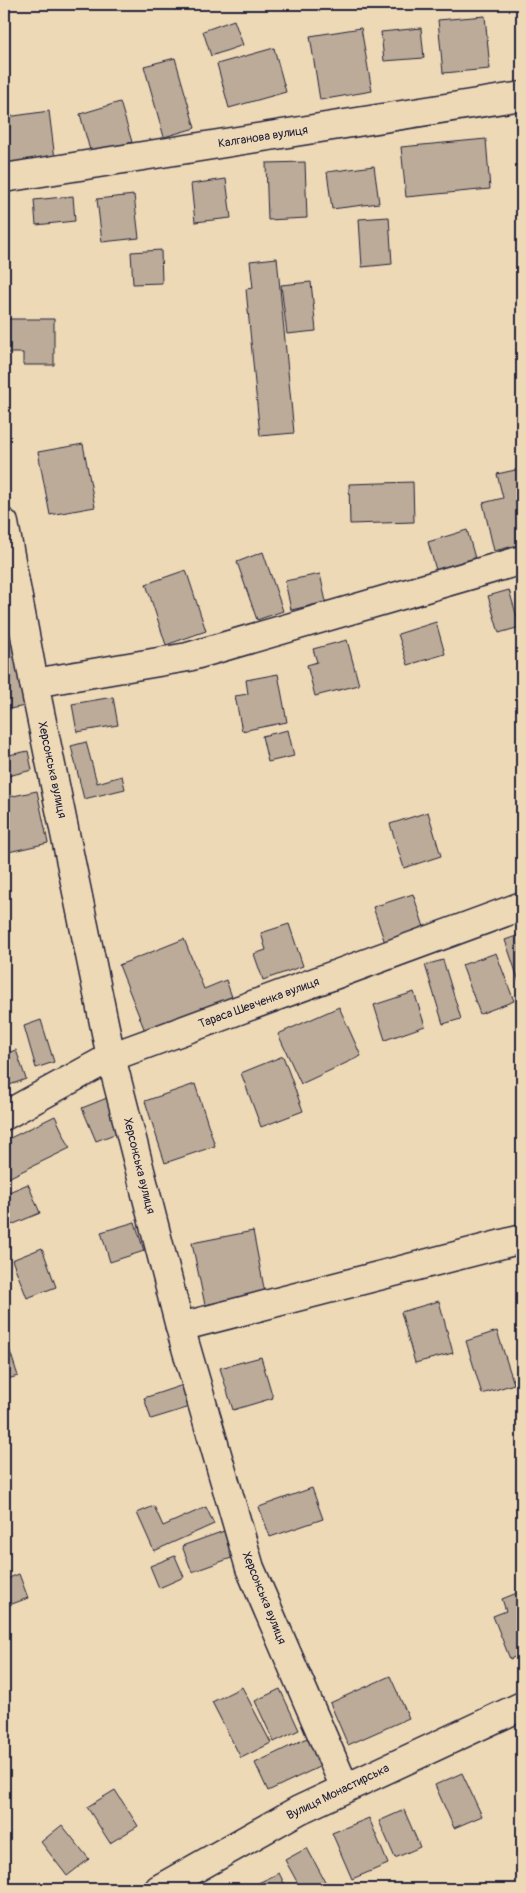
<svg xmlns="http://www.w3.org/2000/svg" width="526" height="1893" font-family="Pangolin,sans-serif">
  <rect width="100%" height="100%" fill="#eed9b7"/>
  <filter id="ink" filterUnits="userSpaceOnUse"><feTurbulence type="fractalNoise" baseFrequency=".02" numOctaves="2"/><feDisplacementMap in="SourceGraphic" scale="10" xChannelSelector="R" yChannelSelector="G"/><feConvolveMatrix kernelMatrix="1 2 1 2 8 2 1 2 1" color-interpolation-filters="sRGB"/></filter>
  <g filter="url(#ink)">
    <g fill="#bbab98" stroke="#22223b">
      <polygon points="485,16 490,69 443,73 438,20"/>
      <polygon points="234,20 243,45 211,56 203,31"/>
      <polygon points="361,28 372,91 320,100 310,36"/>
      <polygon points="421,28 424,58 384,61 381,32"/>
      <polygon points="274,48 286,92 229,108 217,64"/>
      <polygon points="175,58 195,128 164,137 144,66"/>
      <polygon points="4,97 7,117 49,111 55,159 4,166"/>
      <polygon points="120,102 132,142 91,154 80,114"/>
      <polygon points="486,139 490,189 406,197 401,147"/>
      <polygon points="305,162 307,218 268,220 266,163"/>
      <polygon points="374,166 379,203 332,209 327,172"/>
      <polygon points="226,179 231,218 195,222 191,184"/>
      <polygon points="134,195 139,238 102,242 97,199"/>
      <polygon points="73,196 75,221 36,225 34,200"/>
      <polygon points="389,217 392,264 362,267 359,219"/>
      <polygon points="161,250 162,283 133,284 131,252"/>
      <polygon points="277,258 294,433 260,436 246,289 253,288 250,261"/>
      <polygon points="311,282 316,331 287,334 281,285"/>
      <polygon points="4,319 54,319 54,365 23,365 23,353 4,353"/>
      <polygon points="83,444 95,507 50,515 38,452"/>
      <polygon points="520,469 522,477 522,544 494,551 483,503 503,498 497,474"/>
      <polygon points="413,482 414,522 350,524 349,484"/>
      <polygon points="467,530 475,558 436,570 428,542"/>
      <polygon points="263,552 283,611 257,620 237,562"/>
      <polygon points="186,570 206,631 166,645 146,584"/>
      <polygon points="320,574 326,602 291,610 285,581"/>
      <polygon points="4,582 11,621 4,622"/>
      <polygon points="509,590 520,627 499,633 488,596"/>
      <polygon points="436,622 445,654 408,665 398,634"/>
      <polygon points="18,635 31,705 4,710 4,637"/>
      <polygon points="347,640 359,685 315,696 307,665 317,662 313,649"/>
      <polygon points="278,674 287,722 242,731 235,696 248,694 246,680"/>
      <polygon points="113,697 118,725 77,732 72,704"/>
      <polygon points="288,730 294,756 268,762 262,736"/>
      <polygon points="86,742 97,783 122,776 125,789 84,799 71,746"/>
      <polygon points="28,751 32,770 4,777 4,756"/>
      <polygon points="37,791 48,843 4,853 4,798"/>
      <polygon points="428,812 441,856 404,868 390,824"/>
      <polygon points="413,894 425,930 385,943 373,907"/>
      <polygon points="289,924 303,966 263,980 254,954 266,950 261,933"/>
      <polygon points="522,934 522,990 505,940"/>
      <polygon points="184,939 204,989 226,980 232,997 145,1031 119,965"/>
      <polygon points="496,953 514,1001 480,1014 462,965"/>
      <polygon points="443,960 461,1019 443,1024 425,965"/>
      <polygon points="414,992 425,1026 385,1040 374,1005"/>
      <polygon points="339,1007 361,1056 301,1084 278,1034"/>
      <polygon points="41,1020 54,1062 36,1068 24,1026"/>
      <polygon points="16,1050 26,1079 7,1086 4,1078 4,1054"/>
      <polygon points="283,1056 303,1111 261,1127 241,1073"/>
      <polygon points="195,1084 215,1146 165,1163 145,1101"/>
      <polygon points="107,1098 120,1132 96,1141 82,1108"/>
      <polygon points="55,1116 70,1148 4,1180 4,1141"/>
      <polygon points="28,1184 40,1213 4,1228 4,1194"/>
      <polygon points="135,1222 144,1251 110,1262 101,1232"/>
      <polygon points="253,1231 265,1293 205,1305 192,1243"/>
      <polygon points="42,1248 56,1287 27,1298 12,1260"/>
      <polygon points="439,1301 453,1353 415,1363 401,1312"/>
      <polygon points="497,1331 514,1384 482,1394 466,1341"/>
      <polygon points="5,1336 18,1376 4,1380 4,1337"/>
      <polygon points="261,1357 273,1398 233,1410 220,1368"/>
      <polygon points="183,1385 190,1407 151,1419 144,1398"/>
      <polygon points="312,1488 323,1519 270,1537 259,1507"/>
      <polygon points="154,1506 163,1526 206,1507 214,1524 154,1551 137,1513"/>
      <polygon points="224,1531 234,1557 192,1572 182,1546"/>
      <polygon points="175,1556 184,1577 159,1588 150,1566"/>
      <polygon points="19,1574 28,1598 4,1607 4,1580"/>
      <polygon points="522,1591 522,1654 510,1659 493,1616 506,1611 502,1599"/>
      <polygon points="390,1676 409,1718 348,1745 330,1703"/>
      <polygon points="242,1687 271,1743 241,1758 212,1702"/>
      <polygon points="280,1689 299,1730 274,1742 255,1701"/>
      <polygon points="307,1738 321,1766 268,1791 255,1763"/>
      <polygon points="462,1773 482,1816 454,1828 435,1785"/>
      <polygon points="115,1790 138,1826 110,1843 87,1807"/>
      <polygon points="404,1810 420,1847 395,1858 379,1821"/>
      <polygon points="369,1818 388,1864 352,1879 332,1833"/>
      <polygon points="62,1825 89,1859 67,1876 41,1842"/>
      <polygon points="307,1848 327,1885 319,1889 301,1889 285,1860"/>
      <polygon points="279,1873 287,1889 246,1889"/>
    </g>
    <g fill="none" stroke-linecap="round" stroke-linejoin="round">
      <g stroke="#22223b" stroke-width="31">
        <g id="street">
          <polyline points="4,178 522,96"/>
          <polyline points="4,523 34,683 111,1057 180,1327 250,1568 345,1788"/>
          <polyline points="34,683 188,657 522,560"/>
          <polyline points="4,1116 111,1057 522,906"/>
          <polyline points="180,1327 522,1239"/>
          <polyline points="159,1889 299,1810 522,1706"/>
        </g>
      </g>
      <use href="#street" stroke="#eed9b7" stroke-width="28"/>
    </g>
  </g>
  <g text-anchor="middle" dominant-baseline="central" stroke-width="4" stroke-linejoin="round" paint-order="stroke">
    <g font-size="12" fill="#22223b" stroke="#eed9b7">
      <text transform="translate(263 137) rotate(-9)">Калганова вулиця</text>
      <text transform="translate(52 770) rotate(78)">Херсонська вулиця</text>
      <text transform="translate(259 1003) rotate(-20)">Тараса Шевченка вулиця</text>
      <text transform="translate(139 1166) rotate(76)">Херсонська вулиця</text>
      <text transform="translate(264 1598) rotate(68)">Херсонська вулиця</text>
      <text transform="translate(338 1792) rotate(-26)">Вулиця Монастирська</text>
    </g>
  </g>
  <rect width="526" height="1893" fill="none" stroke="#eed9b7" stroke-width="20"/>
  <rect x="10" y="10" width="506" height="1873" fill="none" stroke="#22223b" stroke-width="2" filter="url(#ink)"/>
</svg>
